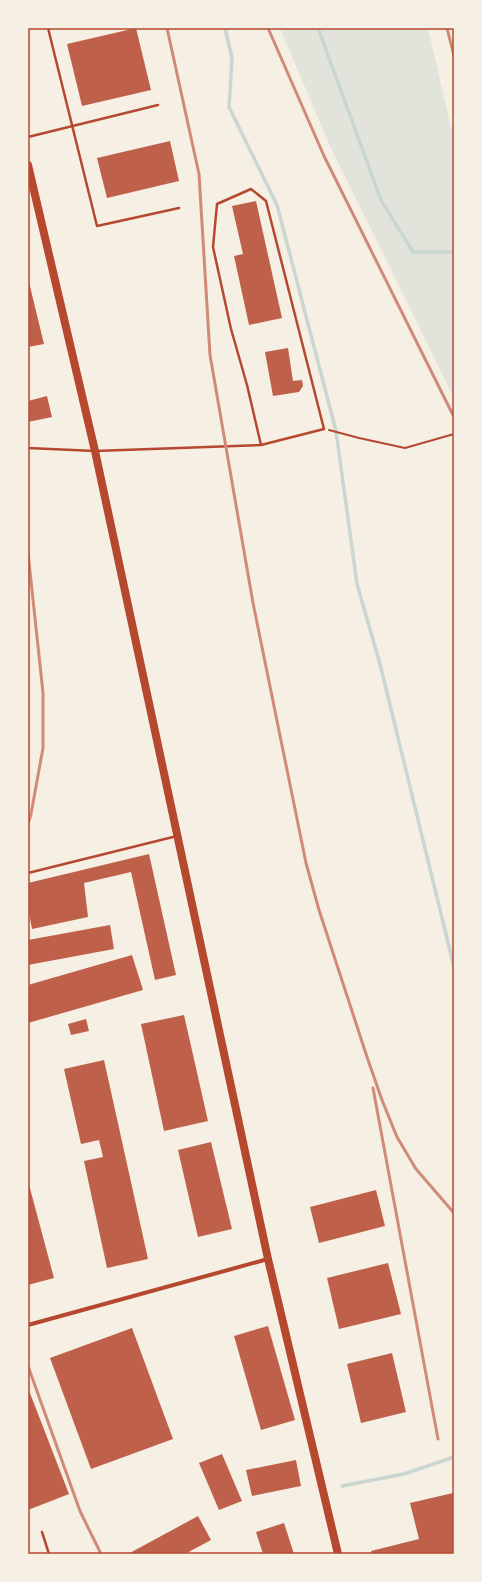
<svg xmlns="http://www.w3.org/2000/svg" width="482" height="1582" font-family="Overpass,sans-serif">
  <rect width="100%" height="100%" fill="#f6efe4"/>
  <polygon fill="#e2e4dc" points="280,28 428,28 454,140 454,398 330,146"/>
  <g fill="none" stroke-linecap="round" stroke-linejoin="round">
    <g stroke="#c9d6d2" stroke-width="3.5">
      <polyline points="225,28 232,58 229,107 277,205 336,431 357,584 380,664 454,967"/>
      <polyline points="318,28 381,200 413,252 454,252"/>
      <polyline points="342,1486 404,1474 454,1457"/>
    </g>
  </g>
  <g fill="#bf614a">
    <polygon points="136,28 151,90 82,106 67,44"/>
    <polygon points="170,141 179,181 107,198 97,158"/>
    <polygon points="256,201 282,318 249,325 234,256 243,254 232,206"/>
    <polygon points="28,278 44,344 28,347"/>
    <polygon points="288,348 293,381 302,380 303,386 299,392 273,396 265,352"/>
    <polygon points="47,396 52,417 28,422 28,401"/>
    <polygon points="149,854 176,975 155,980 131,872 84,883 88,917 32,929 28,908 28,883"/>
    <polygon points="110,925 114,949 28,965 28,940"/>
    <polygon points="132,955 143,990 28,1023 28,985"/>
    <polygon points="184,1015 208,1121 164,1131 141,1024"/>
    <polygon points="86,1019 89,1031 71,1035 68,1024"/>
    <polygon points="104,1060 148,1259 107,1268 84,1161 103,1157 99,1140 81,1144 64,1069"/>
    <polygon points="211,1142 232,1229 198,1237 178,1150"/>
    <polygon points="28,1181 54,1278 28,1285"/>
    <polygon points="376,1190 385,1226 319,1243 310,1207"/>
    <polygon points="388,1263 401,1314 339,1329 327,1278"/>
    <polygon points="268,1326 295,1420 261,1430 234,1336"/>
    <polygon points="132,1328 173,1439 91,1469 50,1358"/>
    <polygon points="392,1353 406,1412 361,1423 347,1364"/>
    <polygon points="28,1388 69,1494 28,1510"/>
    <polygon points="222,1454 242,1501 219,1510 199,1463"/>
    <polygon points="296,1460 301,1486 252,1496 246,1470"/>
    <polygon points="453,1493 454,1554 372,1554 371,1551 419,1539 410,1503"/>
    <polygon points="198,1516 211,1540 185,1554 128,1554"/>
    <polygon points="284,1523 294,1554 263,1554 256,1532"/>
  </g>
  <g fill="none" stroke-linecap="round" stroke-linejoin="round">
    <polyline stroke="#b5482f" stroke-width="2" points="329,430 359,438 405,448 454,434"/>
    <g stroke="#b5482f" stroke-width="2.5">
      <polyline points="48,28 97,226 179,208"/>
      <polyline points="28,137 158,105"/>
      <polyline points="28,448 95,451 261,445 324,429 266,201 251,189 217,204 213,247 231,329 247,385 261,445"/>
      <polyline points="28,873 177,836"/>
      <polyline points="42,1532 49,1554"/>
    </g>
    <polyline stroke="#b5482f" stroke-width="4" points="28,1325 268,1259"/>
    <polyline stroke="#b5482f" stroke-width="8" points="28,165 95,451 268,1259 338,1554"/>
    <g stroke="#cf8b77" stroke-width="3">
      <polyline points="167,28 199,174 210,355 253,603 306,863 319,910 367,1057 382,1100 397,1137 416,1169 454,1213"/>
      <polyline points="268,28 324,156 454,417"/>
      <polyline points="447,28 454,56"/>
      <polyline points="28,553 43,693 43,748 31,814 28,824"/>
      <polyline points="373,1088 438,1439"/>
      <polyline points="28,1366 80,1511 101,1554"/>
    </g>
  </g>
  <rect width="482" height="1582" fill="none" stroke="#f6efe4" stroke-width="58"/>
  <rect x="29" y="29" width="424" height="1524" fill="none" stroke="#b5482f" stroke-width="1.5"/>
</svg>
